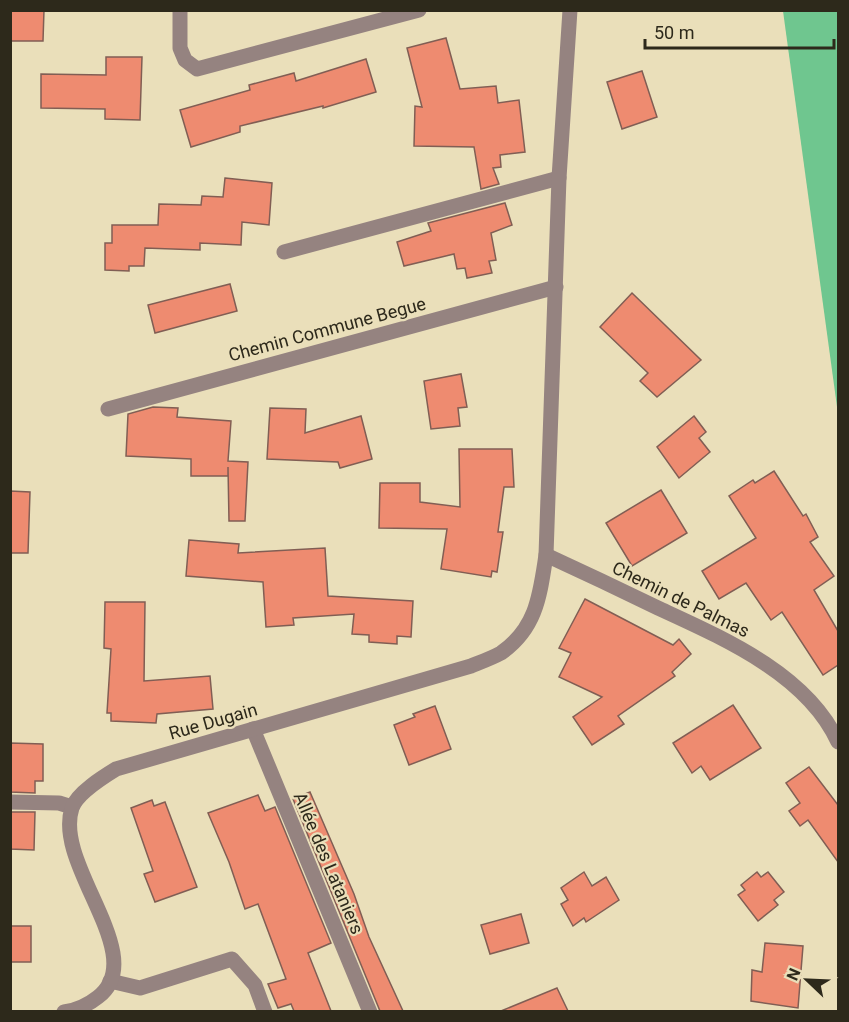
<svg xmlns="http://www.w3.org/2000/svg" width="849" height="1022" font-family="Roboto,sans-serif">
  <rect width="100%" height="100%" fill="#eadfba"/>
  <polygon fill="#6fc68f" points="783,11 838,11 838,414"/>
  <g fill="#ee8b70" stroke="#815e54" stroke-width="1.5">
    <polygon points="10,10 44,10 43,41 10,41"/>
    <polygon points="446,38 460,89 496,86 498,103 519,100 525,152 500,155 501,167 493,168 499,184 481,189 474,147 414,146 415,106 422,107 407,48"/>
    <polygon points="106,57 142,57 140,120 105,119 105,109 41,108 41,74 106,75"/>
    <polygon points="366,59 376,92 323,108 323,106 240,126 240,132 191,147 180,110 250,90 249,85 294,73 296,81"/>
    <polygon points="642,71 657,117 622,129 607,82"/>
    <polygon points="225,178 272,183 269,225 242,222 241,245 200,243 200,250 145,248 144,266 129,266 129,271 105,270 105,243 112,243 112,225 158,225 159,204 201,205 202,196 223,197"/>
    <polygon points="505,203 512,225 491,233 496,260 489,261 492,273 467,278 465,268 457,269 454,254 404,266 397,242 431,231 428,223"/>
    <polygon points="230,284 237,311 155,333 148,305"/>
    <polygon points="632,293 701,360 657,397 640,381 648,373 600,327"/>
    <polygon points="461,374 467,407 458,408 460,426 431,429 424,381"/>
    <polygon points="153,407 178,408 177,417 231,421 228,461 248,462 245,521 229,521 228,467 228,476 191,476 191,459 126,456 128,414"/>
    <polygon points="270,408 306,409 305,433 361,416 372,459 340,468 338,462 267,459"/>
    <polygon points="694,416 706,432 699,438 710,452 679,478 657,447"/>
    <polygon points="459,449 512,449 514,487 504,487 498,532 503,532 497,572 492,571 491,577 441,569 447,529 379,528 380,483 420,483 420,502 460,507"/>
    <polygon points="774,471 803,516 806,514 818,537 810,542 834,576 814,590 838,631 838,665 823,675 782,612 771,620 746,583 719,599 702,571 756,538 729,496 753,480 755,483"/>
    <polygon points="661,490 687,533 632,566 606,523"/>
    <polygon points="10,491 30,492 28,553 10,553"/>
    <polygon points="189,540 239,544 238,553 325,548 328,596 413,601 411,637 397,636 397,644 369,642 369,635 352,634 354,614 293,618 294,625 266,627 263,582 186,576"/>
    <polygon points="585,599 673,645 679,639 691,654 672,672 675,676 618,716 624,724 592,745 573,717 602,697 559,677 571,653 559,648"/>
    <polygon points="105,602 145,602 144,681 210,676 213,709 157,714 156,723 111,721 111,713 107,713 111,649 104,648"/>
    <polygon points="733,705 761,748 710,780 701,766 692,773 673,743"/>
    <polygon points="435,706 451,749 409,765 394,725 415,717 413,714"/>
    <polygon points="10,743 43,744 43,781 35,781 35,793 10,792"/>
    <polygon points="809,767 838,805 838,862 808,820 800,826 789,811 800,803 786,783"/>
    <polygon points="310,792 354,894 369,937 403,1011 380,1011 293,799"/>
    <polygon points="258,795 265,811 275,807 331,943 308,953 331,1011 294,1011 291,1004 278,1008 268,984 286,979 258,904 245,909 229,862 208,813"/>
    <polygon points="152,800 154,806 165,802 197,887 155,902 144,874 153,871 131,808"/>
    <polygon points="10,812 35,812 34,850 10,849"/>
    <polygon points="584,872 592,886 606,877 619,900 586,922 584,918 573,926 561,904 568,900 561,888"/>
    <polygon points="757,872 761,877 768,872 784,892 774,900 778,905 758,921 738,895 745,890 741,885"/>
    <polygon points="521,914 529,943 490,954 481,925"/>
    <rect x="10" y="926" width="21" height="36"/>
    <polygon points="765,943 803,946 798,1008 751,1001 752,970 762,972"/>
    <polygon points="557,988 568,1011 501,1011"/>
  </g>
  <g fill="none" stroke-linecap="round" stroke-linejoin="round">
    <g stroke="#958380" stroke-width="15">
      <polyline points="180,10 180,48 185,60 197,69 419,10"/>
      <polyline points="284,252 559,178"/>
      <polyline points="108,409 556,287"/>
      <path d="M546,555C583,572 621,590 658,608C723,638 807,674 838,742"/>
      <polyline points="253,729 370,1012"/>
      <polyline points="10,802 59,803 72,807"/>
      <polyline points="110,981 140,988 232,959 255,985 265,1012"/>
      <path d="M64,1012C77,1010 88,1005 98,997C151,956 53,865 72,808C77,793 103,777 116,769L471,666C481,662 492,658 501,653C537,628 540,594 546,555L559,178L570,10"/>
    </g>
  </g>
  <g text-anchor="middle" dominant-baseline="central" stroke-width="4.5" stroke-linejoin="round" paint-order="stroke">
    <g font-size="18" fill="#2d291b" stroke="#eadfba">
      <text transform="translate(327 329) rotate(-15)">Chemin Commune Begue</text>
      <text transform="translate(681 599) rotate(26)">Chemin de Palmas</text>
      <text transform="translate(213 721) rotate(-16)">Rue Dugain</text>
      <text transform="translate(329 863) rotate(67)">Allée des Lataniers</text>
    </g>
  </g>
  <rect width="849" height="1022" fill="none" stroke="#2d291b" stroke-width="24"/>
  <g transform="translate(807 980) rotate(293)" stroke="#eadfba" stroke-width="4.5" paint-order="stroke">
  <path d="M0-4.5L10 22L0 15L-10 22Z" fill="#2d291b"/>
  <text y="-9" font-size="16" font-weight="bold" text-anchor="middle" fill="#2d291b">N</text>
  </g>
  <path d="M645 39v9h189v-9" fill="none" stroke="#2d291b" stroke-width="3"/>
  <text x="654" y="39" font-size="18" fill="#2d291b" stroke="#eadfba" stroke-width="4.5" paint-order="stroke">50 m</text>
</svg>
